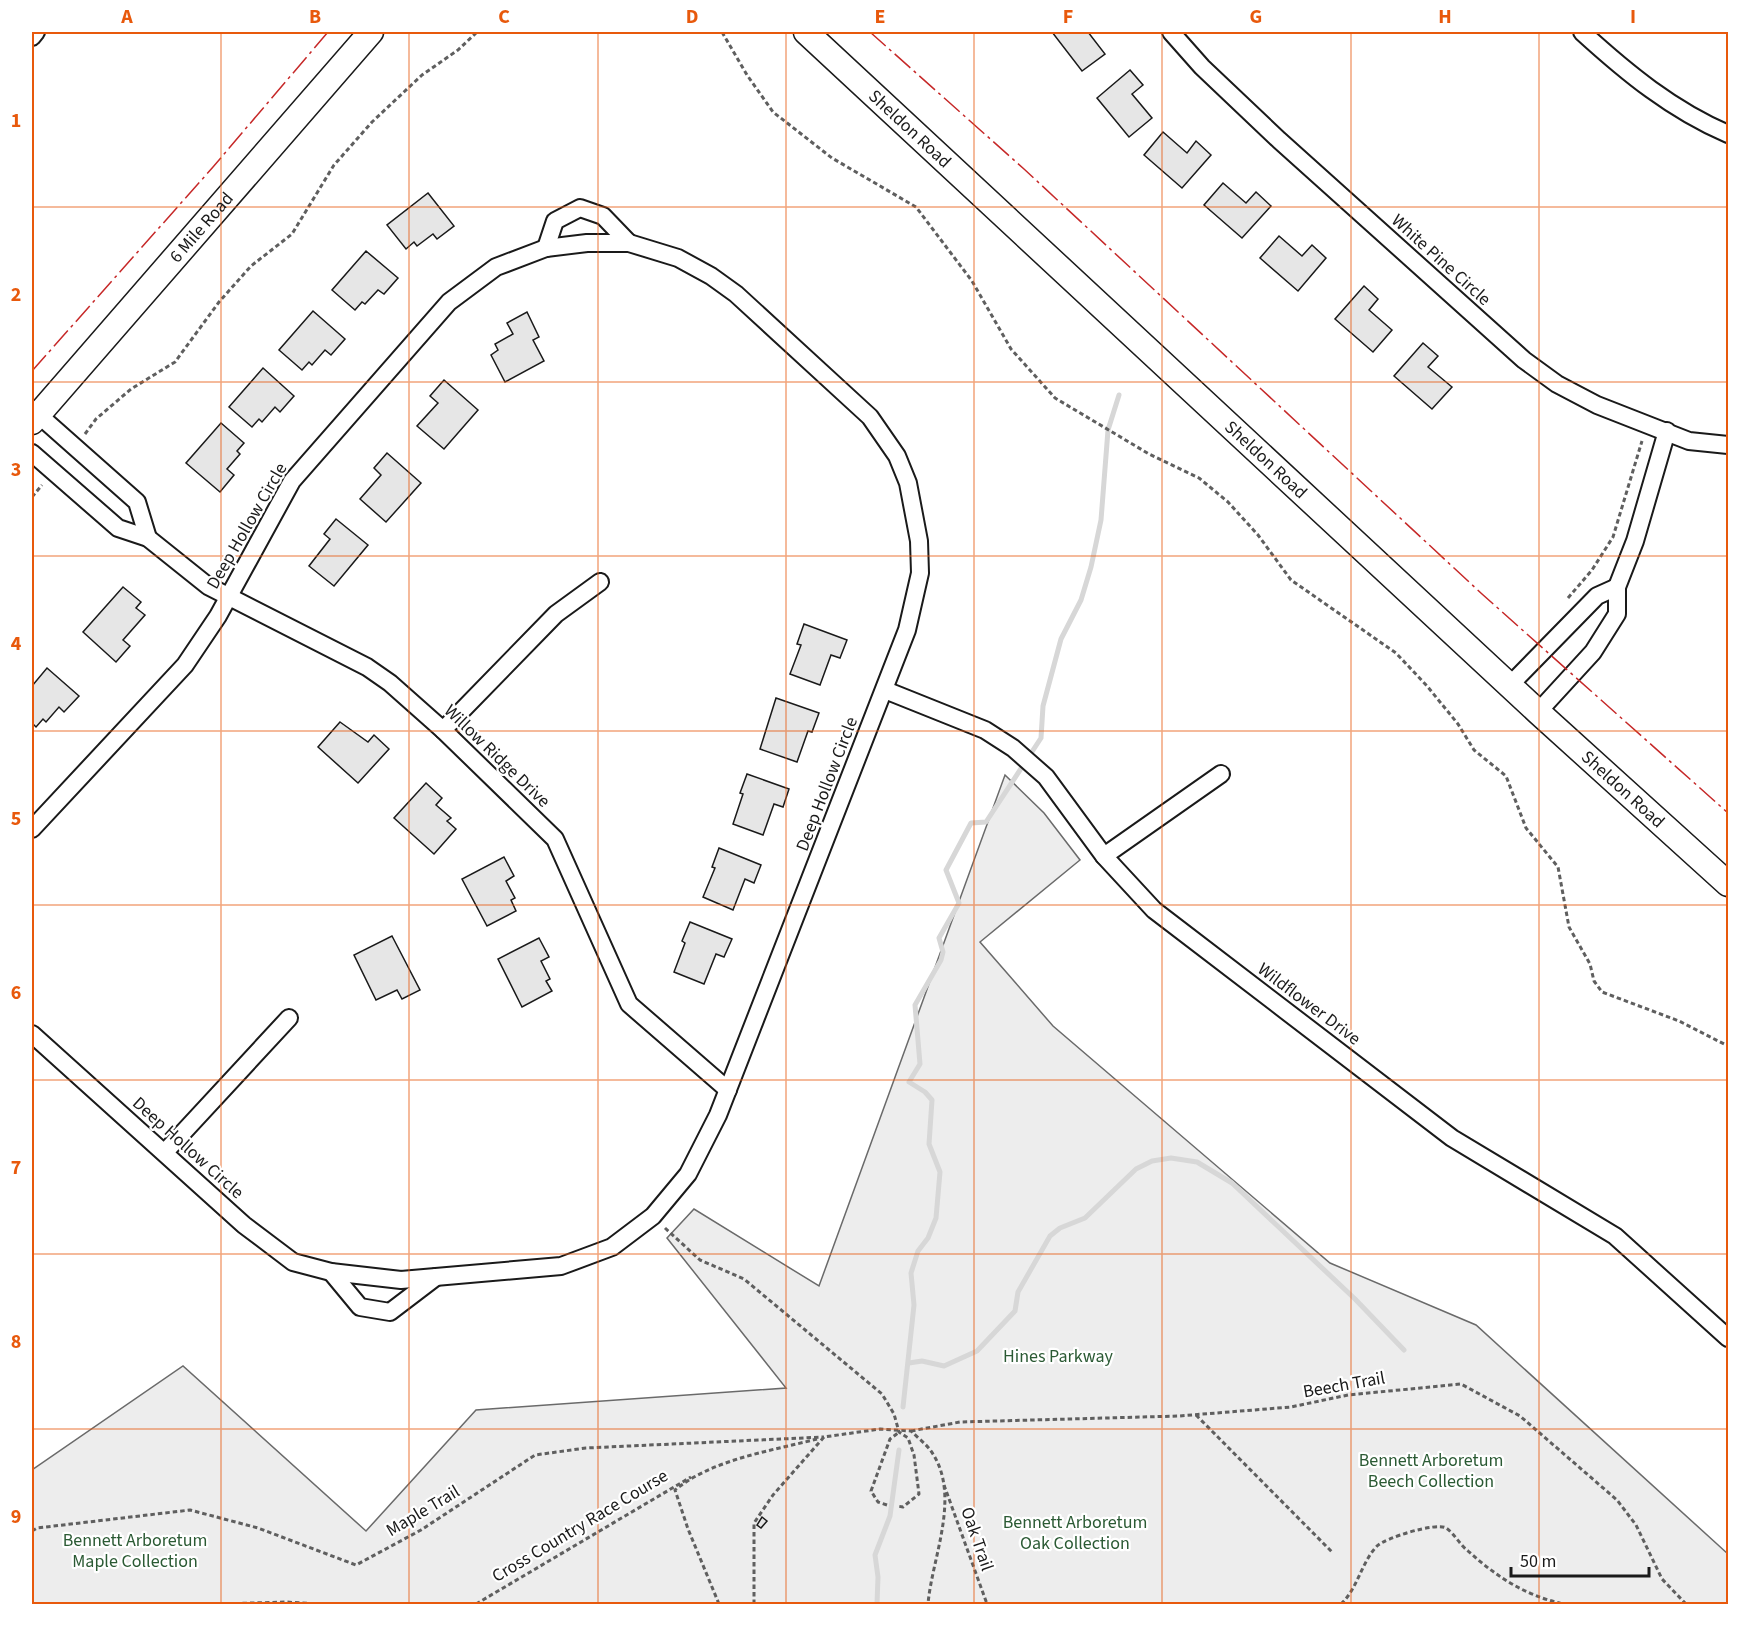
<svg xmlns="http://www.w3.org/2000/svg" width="1760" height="1636" font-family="'Source Sans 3',sans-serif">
  <rect width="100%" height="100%" fill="#fff"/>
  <polygon fill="#ededed" stroke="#6a6a6a" stroke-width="1.5" points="1005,775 1044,813 1080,860 980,942 1053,1026 1330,1263 1476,1325 1728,1554 1728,1604 32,1604 32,1470 183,1366 366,1531 476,1410 786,1388 667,1238 694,1209 819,1286"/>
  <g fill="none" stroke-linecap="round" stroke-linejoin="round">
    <g stroke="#d7d7d7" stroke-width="5">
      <polyline points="909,1363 922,1361 944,1366 977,1351 1015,1311 1018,1292 1050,1236 1060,1228 1085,1218 1136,1169 1152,1161 1171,1158 1197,1162 1232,1183 1355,1299 1404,1350"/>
      <polyline points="903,1407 914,1305 911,1273 918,1251 928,1238 936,1218 940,1172 929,1144 932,1100 925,1092 909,1082 920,1064 915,1005 941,960 943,952 939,938 959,903 946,870 971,823 986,822 1041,738 1043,706 1061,639 1081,600 1091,567 1101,520 1108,430 1119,395"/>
      <polyline points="877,1604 878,1577 875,1555 890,1516 899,1450"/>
    </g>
  </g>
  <g fill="#e6e6e6" stroke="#1a1a1a" stroke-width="1.5">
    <polygon points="1052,32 1088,32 1105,54 1082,71"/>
    <polygon points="1130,70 1143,85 1132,94 1152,118 1129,137 1097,98"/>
    <polygon points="1163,132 1187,153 1196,141 1211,155 1182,188 1144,155"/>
    <polygon points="1223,183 1246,203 1256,192 1271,206 1242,238 1204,205"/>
    <polygon points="428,193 454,226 437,239 433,234 417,246 414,242 406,249 387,225"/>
    <polygon points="1279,236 1302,256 1312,245 1326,258 1298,291 1260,258"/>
    <polygon points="366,251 398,278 384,294 378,290 365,304 362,302 355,310 332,290"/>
    <polygon points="1364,286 1378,299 1369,310 1392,330 1373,352 1335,319"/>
    <polygon points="313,311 345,339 331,355 325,350 312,365 309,362 302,370 279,350"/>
    <polygon points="527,312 539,337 533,340 544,361 505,382 491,355 498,350 495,344 513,334 507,323"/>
    <polygon points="1423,343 1438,356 1428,367 1452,387 1432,409 1394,376"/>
    <polygon points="263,368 294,396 280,412 275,407 262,422 259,419 252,427 229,407"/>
    <polygon points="444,380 478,410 444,449 417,426 438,403 430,396"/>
    <polygon points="221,423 244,443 237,451 240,454 227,469 234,475 220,492 186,463"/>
    <polygon points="387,453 421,483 386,522 360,499 381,475 374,468"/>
    <polygon points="336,519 368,545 334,586 309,566 330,539 324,534"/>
    <polygon points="123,587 141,602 136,608 145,615 123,640 130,646 116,662 83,632"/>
    <polygon points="804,624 847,640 840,658 831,655 820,685 790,674 801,645 797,644"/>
    <polygon points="47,668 79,696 64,712 59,707 46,722 43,719 36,727 32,723 32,686"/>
    <polygon points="776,698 819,713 812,732 808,731 797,762 760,749"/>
    <polygon points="340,722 368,742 374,735 389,749 358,783 318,747"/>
    <polygon points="747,774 789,789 783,807 774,804 763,835 733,824 743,794 740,793"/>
    <polygon points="426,783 442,798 436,805 451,818 447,821 456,829 434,854 394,818"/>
    <polygon points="719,848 761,865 754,883 745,879 733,910 703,897 715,868 712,867"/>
    <polygon points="504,857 514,876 506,881 515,898 511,900 516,911 487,926 462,879"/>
    <polygon points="690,922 732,939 724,957 716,954 704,984 674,972 685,943 682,941"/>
    <polygon points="392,936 420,990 402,999 397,990 376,1000 354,955"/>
    <polygon points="539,938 549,957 541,961 550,979 546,981 552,991 522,1007 498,959"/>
    <polygon points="762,1517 767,1521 761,1528 757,1525"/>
  </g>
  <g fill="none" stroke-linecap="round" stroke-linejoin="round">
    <g stroke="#1a1a1a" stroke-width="20">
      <g id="street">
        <polyline points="1171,32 1202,67 1279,140 1524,360 1557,384 1597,405 1689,441 1728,445"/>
        <path d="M1582,32C1627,73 1672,110 1728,134"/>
        <polyline points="32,37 36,32"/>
        <polyline points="546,248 555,221 580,208 603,216 629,243"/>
        <polyline points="32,409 137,502 148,538"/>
        <polyline points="32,453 118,528 148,538 208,586 367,667 390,683 443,730 555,839 629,1004 728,1090"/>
        <polyline points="1510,685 1597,596 1617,587"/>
        <polyline points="885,690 985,730 1013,748 1046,777 1104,856 1154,910 1452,1138 1615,1236 1728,1338"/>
        <polyline points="1538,712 1593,652 1617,614 1617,587 1635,541 1667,431"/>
        <polyline points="443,730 556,614 600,582"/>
        <polyline points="32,829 185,665 218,616 292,481 449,302 496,267 546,248 587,243 629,243 678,258 711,276 736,294 870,417 897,456 908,483 919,541 920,573 907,630 718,1115 688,1174 653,1216 612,1247 561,1266 401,1280 331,1272 293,1262 244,1225 32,1034"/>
        <polyline points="1104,856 1221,774"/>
        <polyline points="165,1152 289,1018"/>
        <polyline points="331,1272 360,1307 390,1312 436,1277"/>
      </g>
    </g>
    <g stroke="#1a1a1a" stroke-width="27">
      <g id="secondary">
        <path id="s1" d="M806,32L1538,712L1728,884"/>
        <path id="s2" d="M32,422L371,32"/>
      </g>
    </g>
    <g stroke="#5f5f5f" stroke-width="3" stroke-dasharray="4.5 3" stroke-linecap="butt">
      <polyline points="722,32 747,75 773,112 832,158 916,207 972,281 1011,349 1055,398 1149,454 1199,478 1228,502 1258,535 1291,580 1396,653 1427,686 1458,724 1474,750 1506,776 1526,828 1558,867 1569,927 1590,964 1594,981 1602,992 1679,1021 1728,1046"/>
      <polyline points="85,434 96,419 131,389 175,362 219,302 251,266 292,234 334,165 372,122 422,75 458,50 477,32"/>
      <polyline points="32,497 42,485"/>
      <polyline points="1568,598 1592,570 1613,537 1642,441"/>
      <polyline points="665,1228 700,1260 744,1279 882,1394 894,1414 899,1432 908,1438 914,1455 919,1494 903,1507 897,1506"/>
      <polyline points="1196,1415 1332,1552"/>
      <polyline points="911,1431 960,1422 1179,1416 1291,1407 1348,1395 1461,1384 1520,1416 1617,1500 1636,1525 1662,1579 1686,1604"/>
      <polyline points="944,1485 987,1604"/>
      <polyline points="887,1505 878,1502 871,1491 890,1439 898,1433"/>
      <polyline points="32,1531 37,1528 190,1510 258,1528 356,1565 421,1530 535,1455 586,1448 824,1437"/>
      <polyline points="220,1604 286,1602 317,1604"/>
      <polyline points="476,1604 691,1477"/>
      <path d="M719,1604L688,1529L675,1490C713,1459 771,1451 817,1439"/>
      <path d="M754,1604V1523L773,1495L824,1437L880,1429L911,1431C917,1437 926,1444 931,1451C962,1495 932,1557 928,1604"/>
      <path d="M1341,1604C1358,1588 1361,1563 1377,1546C1385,1538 1436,1522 1446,1528C1454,1533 1460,1545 1468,1551C1497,1577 1524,1595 1563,1604"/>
    </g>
    <use href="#street" stroke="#fff" stroke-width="16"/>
    <use href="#secondary" stroke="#fff" stroke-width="24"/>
    <g stroke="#c62828" stroke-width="1.5" stroke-dasharray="21 4.5 3 4.5" stroke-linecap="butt">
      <polyline points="870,32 1024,169 1482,594 1728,813"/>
      <polyline points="32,371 213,167 328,32"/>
    </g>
  </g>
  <path fill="none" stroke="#e8590c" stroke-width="1.5" stroke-opacity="0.55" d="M221,32V1604M409,32V1604M598,32V1604M786,32V1604M974,32V1604M1162,32V1604M1351,32V1604M1539,32V1604M32,207H1728M32,382H1728M32,556H1728M32,731H1728M32,905H1728M32,1080H1728M32,1254H1728M32,1429H1728"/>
  <g text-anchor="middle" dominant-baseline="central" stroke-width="4.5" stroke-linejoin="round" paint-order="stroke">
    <g font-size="18" fill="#1a1a1a" stroke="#fff">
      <text stroke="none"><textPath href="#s1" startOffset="142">Sheldon Road</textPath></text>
      <text stroke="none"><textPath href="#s2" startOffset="258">6 Mile Road</textPath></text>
      <text transform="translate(1441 260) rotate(42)">White Pine Circle</text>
      <text stroke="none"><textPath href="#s1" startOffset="628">Sheldon Road</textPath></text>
      <text transform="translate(247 526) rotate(-60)">Deep Hollow Circle</text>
      <text transform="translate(497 756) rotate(44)">Willow Ridge Drive</text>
      <text transform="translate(827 784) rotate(-69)">Deep Hollow Circle</text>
      <text stroke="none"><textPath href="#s1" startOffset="1114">Sheldon Road</textPath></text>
      <text transform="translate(1309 1004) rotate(37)">Wildflower Drive</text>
      <text transform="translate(188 1148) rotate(42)">Deep Hollow Circle</text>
      <text transform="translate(1344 1385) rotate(-10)">Beech Trail</text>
      <text transform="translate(423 1511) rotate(-31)">Maple Trail</text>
      <text transform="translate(580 1526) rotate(-31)">Cross Country Race Course</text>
      <text transform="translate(977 1539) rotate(71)">Oak Trail</text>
    </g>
    <g font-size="18" fill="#2b5a34" stroke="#fff">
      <text x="1058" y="1356">Hines Parkway</text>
      <text x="1431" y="1460">Bennett Arboretum<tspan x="1431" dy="21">Beech Collection</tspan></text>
      <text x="1075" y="1522">Bennett Arboretum<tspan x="1075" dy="21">Oak Collection</tspan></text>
      <text x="135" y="1540">Bennett Arboretum<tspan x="135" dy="21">Maple Collection</tspan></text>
    </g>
  </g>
  <rect width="1760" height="1636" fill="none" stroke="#ffffff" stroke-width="66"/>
  <path d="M1511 1567v9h138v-9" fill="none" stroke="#1a1a1a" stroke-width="3"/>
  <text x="1520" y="1567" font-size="18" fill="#1a1a1a" stroke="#ffffff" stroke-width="4.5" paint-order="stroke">50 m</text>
  <rect x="33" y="33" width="1694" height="1570" fill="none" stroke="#e8590c" stroke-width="2"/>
  <g font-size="20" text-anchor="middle" font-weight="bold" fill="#e8590c">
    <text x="127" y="23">A</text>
    <text x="315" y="23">B</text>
    <text x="504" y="23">C</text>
    <text x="692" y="23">D</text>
    <text x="880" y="23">E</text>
    <text x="1068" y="23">F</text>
    <text x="1256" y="23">G</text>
    <text x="1445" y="23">H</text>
    <text x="1633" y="23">I</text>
    <text x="16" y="127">1</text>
    <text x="16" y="301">2</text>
    <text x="16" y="476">3</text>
    <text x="16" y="650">4</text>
    <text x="16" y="825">5</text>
    <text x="16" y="999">6</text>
    <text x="16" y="1174">7</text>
    <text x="16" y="1348">8</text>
    <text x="16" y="1523">9</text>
  </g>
</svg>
